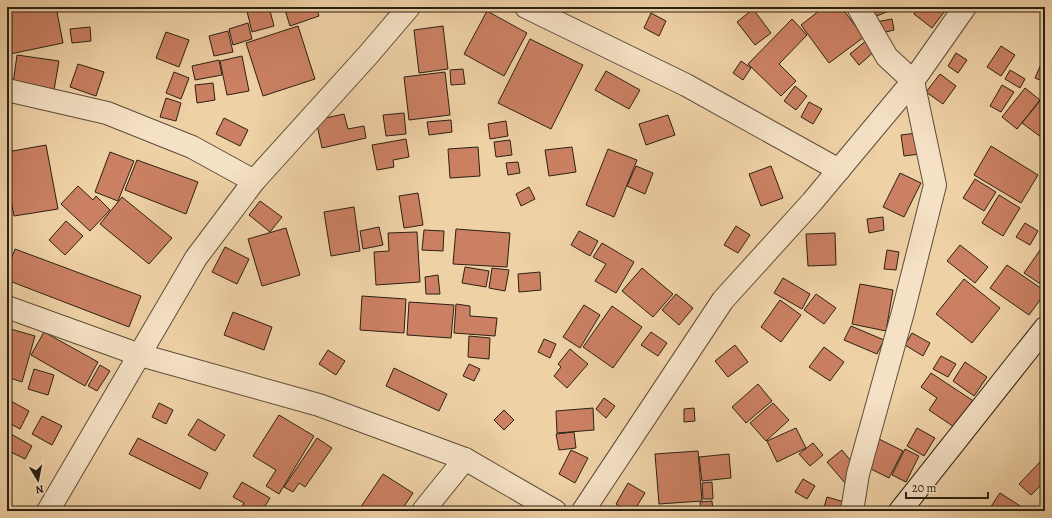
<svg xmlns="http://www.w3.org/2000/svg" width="1052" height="518" font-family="Alegreya,serif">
  <rect width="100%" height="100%" fill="#efd1a6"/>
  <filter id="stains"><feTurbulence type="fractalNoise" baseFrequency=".005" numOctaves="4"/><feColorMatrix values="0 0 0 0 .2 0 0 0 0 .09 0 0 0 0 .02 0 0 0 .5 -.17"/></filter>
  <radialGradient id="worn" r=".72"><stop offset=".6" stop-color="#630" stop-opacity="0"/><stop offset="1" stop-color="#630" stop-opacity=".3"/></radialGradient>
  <g fill="#cb8063" stroke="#2b2113">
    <polygon points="7,7 56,7 63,43 10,54 7,40"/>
    <polygon points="246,7 269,7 274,26 252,32"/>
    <polygon points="284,7 316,7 319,16 290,26"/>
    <polygon points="824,7 841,7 864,37 829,63 801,25"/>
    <polygon points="869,7 888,7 889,11 874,17"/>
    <polygon points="919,7 948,7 932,28 914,14"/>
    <polygon points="753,9 771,33 755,45 737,22"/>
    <polygon points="487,11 527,33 504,76 464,54"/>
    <polygon points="651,13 666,21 659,36 644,28"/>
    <polygon points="792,19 807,35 779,64 796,81 781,96 748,64"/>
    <polygon points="892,19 894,30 878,34 876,22"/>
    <polygon points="248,23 252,39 233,45 229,29"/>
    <polygon points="298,26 315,79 263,96 246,43"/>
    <polygon points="443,26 448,69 419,73 414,30"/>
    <polygon points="90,27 91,41 72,43 70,29"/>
    <polygon points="228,31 233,52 214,56 209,36"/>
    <polygon points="166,32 189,40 179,67 156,58"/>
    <polygon points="530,39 583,65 551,129 498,103"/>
    <polygon points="867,40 876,50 859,65 850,54"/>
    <polygon points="1001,46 1015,55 1001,76 987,67"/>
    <polygon points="956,53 967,60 958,73 948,66"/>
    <polygon points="17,55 59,61 54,90 13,84"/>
    <polygon points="1045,55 1045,82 1035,78"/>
    <polygon points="242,56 249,91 227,95 220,61"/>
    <polygon points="219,60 222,75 195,80 192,66"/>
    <polygon points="741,61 751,68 743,80 733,73"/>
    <polygon points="78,64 104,72 96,96 70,87"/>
    <polygon points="463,69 465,84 451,85 450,70"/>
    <polygon points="1010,70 1025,79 1020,88 1005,79"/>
    <polygon points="606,71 640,90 629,109 595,90"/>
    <polygon points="174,72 189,78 181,99 166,93"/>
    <polygon points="445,72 450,115 409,120 404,77"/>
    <polygon points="940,74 956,86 943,104 926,92"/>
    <polygon points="213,83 215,100 197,103 195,85"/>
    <polygon points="1002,85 1014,92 1001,112 990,106"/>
    <polygon points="795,86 807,96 796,110 784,101"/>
    <polygon points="1025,88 1040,100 1017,129 1002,117"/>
    <polygon points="1043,97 1045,99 1045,140 1022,123"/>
    <polygon points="166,98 181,103 176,121 160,117"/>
    <polygon points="809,102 822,109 813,124 801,117"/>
    <polygon points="404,113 406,134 386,136 383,115"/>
    <polygon points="344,114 348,129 364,126 366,138 322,148 316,120"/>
    <polygon points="668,115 675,135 646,145 639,124"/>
    <polygon points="224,118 248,130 240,146 216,134"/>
    <polygon points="451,120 452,132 429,135 427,122"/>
    <polygon points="506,121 508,136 490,139 488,124"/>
    <polygon points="917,133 920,154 904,156 901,135"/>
    <polygon points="406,139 409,157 393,160 394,167 377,170 372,145"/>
    <polygon points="510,140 512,155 496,157 494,142"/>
    <polygon points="46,145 58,209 14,216 7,178 7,152"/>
    <polygon points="991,146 1038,175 1021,203 974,175"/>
    <polygon points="478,147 480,176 450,178 448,149"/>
    <polygon points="572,147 576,172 549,176 545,150"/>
    <polygon points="608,149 637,160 614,217 586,205"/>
    <polygon points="110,152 134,161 118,201 95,192"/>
    <polygon points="137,160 198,182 186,214 125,190"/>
    <polygon points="518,162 520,173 508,175 506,163"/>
    <polygon points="636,166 653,173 645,194 627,186"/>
    <polygon points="771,166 783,198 761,206 749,174"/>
    <polygon points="900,173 921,183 904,217 883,207"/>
    <polygon points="975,179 996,192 984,211 963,198"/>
    <polygon points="78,186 93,200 96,196 110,210 90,231 61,204"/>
    <polygon points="529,187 535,199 521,206 516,194"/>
    <polygon points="418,193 423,225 404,228 399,196"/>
    <polygon points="999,195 1020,208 1003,236 982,223"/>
    <polygon points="122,197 172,238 149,264 100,224"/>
    <polygon points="260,201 282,217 270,232 249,215"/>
    <polygon points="354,207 360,251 331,256 324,212"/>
    <polygon points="883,217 884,230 869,233 867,219"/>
    <polygon points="66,221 83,236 65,255 49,240"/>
    <polygon points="1025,223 1038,231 1030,245 1016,237"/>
    <polygon points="736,226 750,235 738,253 724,245"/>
    <polygon points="379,227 383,245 363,249 360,231"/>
    <polygon points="286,228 300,275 262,286 248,239"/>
    <polygon points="456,229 510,233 507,267 453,264"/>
    <polygon points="424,230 444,231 443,251 422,250"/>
    <polygon points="579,231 598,241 590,256 571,245"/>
    <polygon points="417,232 420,282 376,285 374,252 389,251 388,233"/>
    <polygon points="835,233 836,265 808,266 806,234"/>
    <polygon points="602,243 634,262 616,293 595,281 606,264 593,257"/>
    <polygon points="1045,243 1045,287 1024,273"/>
    <polygon points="960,245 988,267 975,283 947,261"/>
    <polygon points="225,247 249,259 237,284 212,272"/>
    <polygon points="15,249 141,296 129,327 7,280 7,270"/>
    <polygon points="887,250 899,252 896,270 884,269"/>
    <polygon points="1007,265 1045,291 1045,293 1029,315 990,288"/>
    <polygon points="465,267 489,271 486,287 462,283"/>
    <polygon points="492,268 509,270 505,291 489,288"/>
    <polygon points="642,268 673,294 653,317 622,291"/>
    <polygon points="540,272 541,290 519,292 518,274"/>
    <polygon points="438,275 440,294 426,294 425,277"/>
    <polygon points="783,278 810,294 802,309 774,293"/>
    <polygon points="964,279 1000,308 972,343 936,314"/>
    <polygon points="860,284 893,290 886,331 852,324"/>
    <polygon points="676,294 693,308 679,325 662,310"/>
    <polygon points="816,294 836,308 824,324 804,310"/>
    <polygon points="362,296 406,299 404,333 360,330"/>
    <polygon points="780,300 801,315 781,342 761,327"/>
    <polygon points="409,302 454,305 451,338 407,335"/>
    <polygon points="456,304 470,306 470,316 497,318 495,336 454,333"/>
    <polygon points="584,305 600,315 580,348 563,337"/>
    <polygon points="612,306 642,327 613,368 583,347"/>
    <polygon points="233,312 272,327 264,350 224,335"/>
    <polygon points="851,326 884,340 877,354 844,340"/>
    <polygon points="7,328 35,336 22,382 7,377"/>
    <polygon points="44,332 98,362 85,386 31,355"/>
    <polygon points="651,332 667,343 658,356 641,345"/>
    <polygon points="912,333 930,343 923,356 905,345"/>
    <polygon points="469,336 490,338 489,359 468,357"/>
    <polygon points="544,339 556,344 550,358 538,352"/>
    <polygon points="735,345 748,362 728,377 715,361"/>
    <polygon points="824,347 844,362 830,381 809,367"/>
    <polygon points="570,349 588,364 567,388 554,376 561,367 558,364"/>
    <polygon points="328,350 345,361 336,375 319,364"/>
    <polygon points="941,356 956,364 948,377 933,369"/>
    <polygon points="965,362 987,377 974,396 953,381"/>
    <polygon points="469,364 480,369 474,381 463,376"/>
    <polygon points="100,365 110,371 97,391 88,386"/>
    <polygon points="394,368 447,394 439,411 386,386"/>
    <polygon points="34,369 54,375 48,395 28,389"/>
    <polygon points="931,373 975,402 957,429 929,410 937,398 921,387"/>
    <polygon points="758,384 772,401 746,423 732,407"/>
    <polygon points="604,398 615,406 606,418 596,409"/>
    <polygon points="7,399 29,411 20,429 7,422"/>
    <polygon points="159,403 173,410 166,424 152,417"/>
    <polygon points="773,403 789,420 766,441 750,423"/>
    <polygon points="593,408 594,430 557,433 556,411"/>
    <polygon points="694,408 695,421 684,422 684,409"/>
    <polygon points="504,410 514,420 504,430 494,420"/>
    <polygon points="279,415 314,436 279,494 266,486 276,470 253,456"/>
    <polygon points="42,416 62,426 52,445 32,434"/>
    <polygon points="198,419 225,435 215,451 188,435"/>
    <polygon points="796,428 806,448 777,462 767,441"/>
    <polygon points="917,428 935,438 924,456 907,446"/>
    <polygon points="574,432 576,448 559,450 556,434"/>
    <polygon points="11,434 32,446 25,459 7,450 7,443"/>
    <polygon points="138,438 208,473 200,489 129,454"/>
    <polygon points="317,438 332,448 305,487 299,483 293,492 284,487"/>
    <polygon points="879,439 903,451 889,478 865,466"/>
    <polygon points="813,443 823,455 810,466 799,454"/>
    <polygon points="905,449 919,456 906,482 892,475"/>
    <polygon points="571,450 588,458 575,483 559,474"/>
    <polygon points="842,450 859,471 845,483 827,462"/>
    <polygon points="698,451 702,501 659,504 655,454"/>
    <polygon points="729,454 731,478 702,481 699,457"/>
    <polygon points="1040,462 1045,467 1045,481 1031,495 1019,484"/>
    <polygon points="383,474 413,493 401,511 358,511"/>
    <polygon points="803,479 815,486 807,499 795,492"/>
    <polygon points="242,482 270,498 262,511 239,511 244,503 233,497"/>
    <polygon points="712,482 713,499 703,499 702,483"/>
    <polygon points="628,483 645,493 634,511 628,511 616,504"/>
    <polygon points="1000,493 1028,511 988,511"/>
    <polygon points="827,497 848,503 845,511 823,511"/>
    <polygon points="712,501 713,511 701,511 700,502"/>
  </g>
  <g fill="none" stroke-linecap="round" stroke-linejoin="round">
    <g stroke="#5c4d38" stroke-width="24">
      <g id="street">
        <polyline points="526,7 686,85 839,170"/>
        <polyline points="7,90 107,113 192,147 254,181"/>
        <polyline points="7,307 140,355 319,405 465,459 555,511"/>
        <polyline points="48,511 196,258 254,181 368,55 409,7"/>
        <polyline points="423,511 465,459"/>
        <polyline points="583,511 723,300 812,202 913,81 887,57 858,7"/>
        <polyline points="852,511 858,474 903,312 935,185 913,81 965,7"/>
      </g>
    </g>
    <g stroke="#2b2113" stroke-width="24">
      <polyline id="secondary" points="900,511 1045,328"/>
    </g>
    <use href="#street" stroke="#f5e1c5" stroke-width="22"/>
    <use href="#secondary" stroke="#f5e1c5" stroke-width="22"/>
  </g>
  <rect width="1052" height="518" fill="none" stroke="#efd1a6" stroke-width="24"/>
  <rect x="8" y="8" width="1036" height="502" fill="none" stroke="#2b2113" stroke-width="2"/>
  <rect x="12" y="12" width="1028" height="494" fill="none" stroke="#2b2113"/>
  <g transform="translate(38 480) rotate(170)" stroke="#f5e1c5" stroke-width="3" paint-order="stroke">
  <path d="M0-3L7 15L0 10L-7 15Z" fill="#2b2113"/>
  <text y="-6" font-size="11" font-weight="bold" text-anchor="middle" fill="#2b2113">N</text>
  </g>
  <path d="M906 492v6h82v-6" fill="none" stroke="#2b2113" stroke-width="2"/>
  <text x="912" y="492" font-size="12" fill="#2b2113" stroke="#f5e1c5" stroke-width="3" paint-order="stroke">20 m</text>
  <rect width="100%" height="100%" filter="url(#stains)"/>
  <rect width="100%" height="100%" fill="url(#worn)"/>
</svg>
